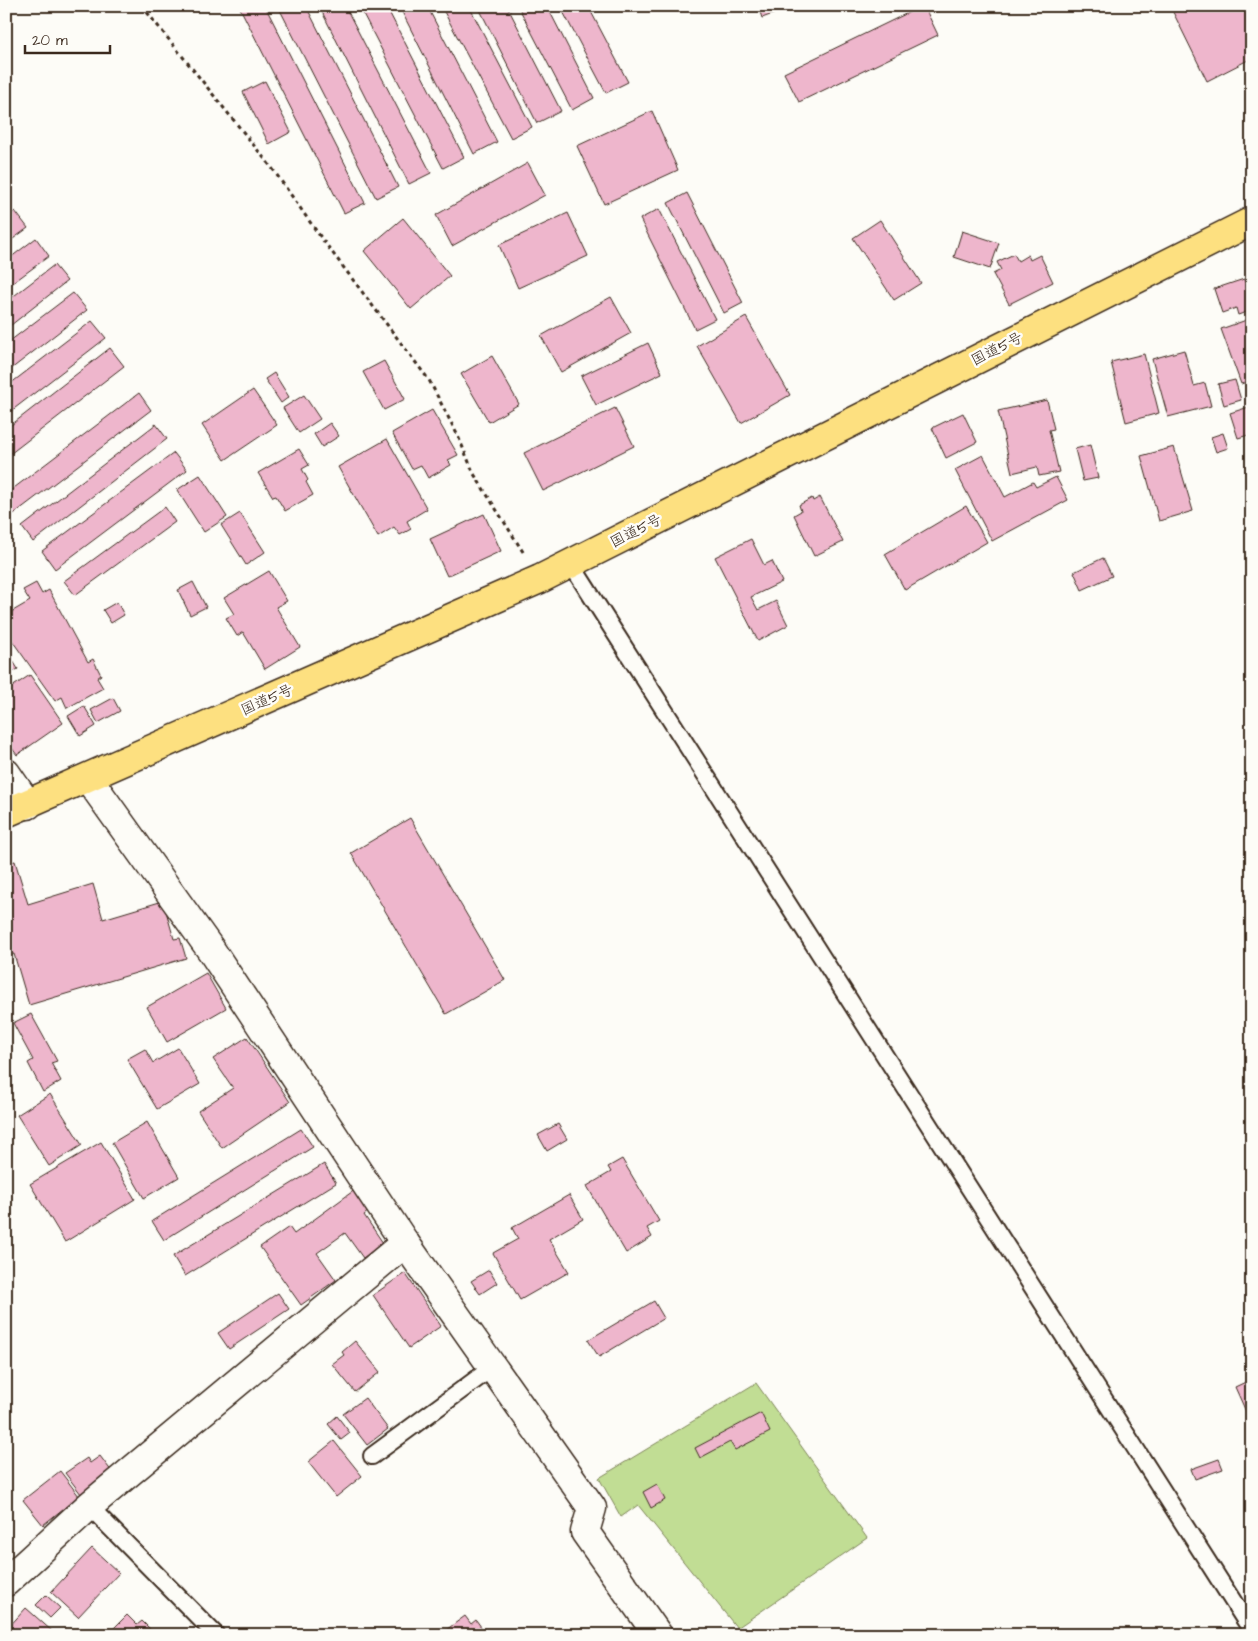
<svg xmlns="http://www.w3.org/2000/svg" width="1258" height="1641" font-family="'Architects Daughter','Klee One',sans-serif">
  <rect width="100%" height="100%" fill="#fdfcf7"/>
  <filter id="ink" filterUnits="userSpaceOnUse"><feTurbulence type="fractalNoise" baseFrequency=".02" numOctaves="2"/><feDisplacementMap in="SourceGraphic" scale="10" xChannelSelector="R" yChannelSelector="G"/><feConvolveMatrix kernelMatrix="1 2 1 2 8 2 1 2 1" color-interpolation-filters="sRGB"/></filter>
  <g filter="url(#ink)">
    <polygon fill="#c1dd94" stroke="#7e8459" points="756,1383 867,1538 737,1628 638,1505 621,1517 599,1478"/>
    <g fill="#eeb6cc" stroke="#3b2a1e">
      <polygon points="239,6 265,6 365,203 344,213"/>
      <polygon points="278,6 306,6 398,187 376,198"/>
      <polygon points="319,6 345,6 431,173 409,184"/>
      <polygon points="359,6 386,6 464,157 443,168"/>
      <polygon points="399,6 427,6 497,142 474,154"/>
      <polygon points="441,6 469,6 532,127 511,138"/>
      <polygon points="478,6 507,6 561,111 537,123"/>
      <polygon points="518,6 547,6 594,98 572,110"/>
      <polygon points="560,6 588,6 628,82 606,93"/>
      <polygon points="758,6 795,6 762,18"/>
      <polygon points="922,6 924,6 938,35 799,102 784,73"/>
      <polygon points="1170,6 1252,6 1252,58 1207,81"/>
      <polygon points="265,81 291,132 269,144 243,92"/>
      <polygon points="652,111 678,170 604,204 577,146"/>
      <polygon points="528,163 545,195 452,246 436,215"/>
      <polygon points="687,193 743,303 724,313 668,203"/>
      <polygon points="659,209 715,319 695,329 640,219"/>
      <polygon points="15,211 28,228 6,244 6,218"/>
      <polygon points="568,213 588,256 518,288 499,245"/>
      <polygon points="403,218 450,276 411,309 364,251"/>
      <polygon points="880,220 921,283 894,300 853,238"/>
      <polygon points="962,231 999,243 990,269 954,257"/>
      <polygon points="36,238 49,256 6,288 6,261"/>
      <polygon points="1014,254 1018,261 1028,255 1030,260 1040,255 1053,282 1009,304 993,274 1001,270 997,262"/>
      <polygon points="54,265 67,281 6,329 6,302"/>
      <polygon points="1244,279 1252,300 1252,310 1238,315 1236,308 1222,313 1214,289"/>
      <polygon points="73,293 87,310 6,373 6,344"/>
      <polygon points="611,297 631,333 561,372 541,336"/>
      <polygon points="746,317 790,395 741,423 697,346"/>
      <polygon points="1252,318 1252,380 1241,384 1221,329"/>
      <polygon points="92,321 106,338 6,415 6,387"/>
      <polygon points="648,343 662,373 596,405 581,376"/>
      <polygon points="110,348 124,366 6,457 6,429"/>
      <polygon points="1184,350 1194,386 1205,383 1211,406 1168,417 1152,359"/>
      <polygon points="1144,354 1159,413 1126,422 1111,362"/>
      <polygon points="492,356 519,404 489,422 461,374"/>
      <polygon points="384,361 405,399 384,410 363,372"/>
      <polygon points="274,373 289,397 281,403 265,379"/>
      <polygon points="1235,380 1241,400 1224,405 1218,384"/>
      <polygon points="253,390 277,425 225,460 202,425"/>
      <polygon points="139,393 151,410 11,516 6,510 6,494"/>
      <polygon points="304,395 320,419 299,433 283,408"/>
      <polygon points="1047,400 1054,429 1049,430 1059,472 1039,476 1037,467 1012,473 998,411"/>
      <polygon points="1252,406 1252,434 1238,438 1230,413"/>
      <polygon points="615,408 634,446 543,491 524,453"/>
      <polygon points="432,410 458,455 448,460 451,465 428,478 421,465 412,469 392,433"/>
      <polygon points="963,413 977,442 946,458 932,428"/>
      <polygon points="330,423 339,436 322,447 314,434"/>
      <polygon points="156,424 167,439 33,542 22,527"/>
      <polygon points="1223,433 1228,448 1216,452 1211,437"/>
      <polygon points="387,439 427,509 407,521 411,529 400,535 394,527 378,537 338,467"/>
      <polygon points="1090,445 1098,478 1083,481 1075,449"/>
      <polygon points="1174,447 1193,511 1159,521 1141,456"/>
      <polygon points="299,449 309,465 302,469 308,480 306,482 313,495 285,511 276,496 273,497 258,473"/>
      <polygon points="174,453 187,470 55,569 42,551"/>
      <polygon points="983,455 1005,497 1033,482 1036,487 1056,477 1068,500 992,541 955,470"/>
      <polygon points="200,475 227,517 204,532 177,490"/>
      <polygon points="820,497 843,542 814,556 794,515 801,511 799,505 812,498 813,501"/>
      <polygon points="966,506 987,542 905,590 885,554"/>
      <polygon points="165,507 175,522 75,595 64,581"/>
      <polygon points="240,513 265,552 246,565 221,525"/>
      <polygon points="484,514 501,551 447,576 430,539"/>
      <polygon points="751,539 764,565 772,561 782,582 751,597 758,610 776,601 788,625 758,641 715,557"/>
      <polygon points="1103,558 1112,576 1082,590 1074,572"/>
      <polygon points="269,571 287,601 276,607 300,647 265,669 243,632 237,636 226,618 234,614 224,598"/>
      <polygon points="193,582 206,607 190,615 178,590"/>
      <polygon points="36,583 42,594 49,590 88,662 93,659 101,675 97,678 103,688 67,708 62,697 55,701 6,632 6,615 30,601 23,590"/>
      <polygon points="117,602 124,615 111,623 103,610"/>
      <polygon points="8,653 18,669 6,676 6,654"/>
      <polygon points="30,675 63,723 17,755 6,740 6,691"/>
      <polygon points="113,698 120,711 98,723 91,710"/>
      <polygon points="84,706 96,726 80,736 68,716"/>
      <polygon points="410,818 505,980 446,1014 351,853"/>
      <polygon points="15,861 28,904 93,884 103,919 163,901 174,939 180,938 186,958 29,1005 14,954 6,956 6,863"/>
      <polygon points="206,973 226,1008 167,1042 147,1007"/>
      <polygon points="31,1014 57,1061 51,1063 61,1081 43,1092 28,1063 33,1060 13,1023"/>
      <polygon points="247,1037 290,1102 222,1148 198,1111 233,1088 213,1059"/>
      <polygon points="178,1048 200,1084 157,1109 127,1059 145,1049 153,1063"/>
      <polygon points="50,1094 82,1145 49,1166 17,1115"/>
      <polygon points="147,1122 179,1177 144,1198 112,1143"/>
      <polygon points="558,1124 567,1139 547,1151 538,1135"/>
      <polygon points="301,1129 313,1147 164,1240 152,1221"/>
      <polygon points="101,1142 135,1199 65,1242 30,1184"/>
      <polygon points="622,1159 659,1221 647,1228 652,1237 626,1253 587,1186 611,1172 608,1167"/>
      <polygon points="324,1164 336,1183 185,1276 173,1256"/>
      <polygon points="356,1189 370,1210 364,1215 383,1243 363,1258 345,1233 317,1253 336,1280 301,1305 260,1247 289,1227 294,1234"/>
      <polygon points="569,1195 583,1219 549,1239 569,1272 520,1300 493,1253 518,1239 512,1228"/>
      <polygon points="489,1270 497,1283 480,1294 471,1281"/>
      <polygon points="405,1273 441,1326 409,1348 373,1295"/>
      <polygon points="278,1293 289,1309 229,1349 218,1333"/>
      <polygon points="654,1301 664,1318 599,1357 588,1340"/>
      <polygon points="355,1341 380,1372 355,1392 332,1364 344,1355 342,1352"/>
      <polygon points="1252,1379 1252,1425 1235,1387"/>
      <polygon points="365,1398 388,1429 367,1445 343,1414"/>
      <polygon points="761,1413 770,1432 735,1450 730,1442 700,1458 695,1448"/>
      <polygon points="337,1416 350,1433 341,1440 328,1424"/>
      <polygon points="334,1441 362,1476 336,1497 308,1462"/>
      <polygon points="100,1456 112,1472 81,1494 65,1473 87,1458 90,1463"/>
      <polygon points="1219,1459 1223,1469 1195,1479 1191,1469"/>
      <polygon points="60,1471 79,1496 43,1525 23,1500"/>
      <polygon points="657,1484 665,1500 651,1508 643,1492"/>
      <polygon points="92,1548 119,1573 78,1617 51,1592"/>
      <polygon points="46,1595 60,1608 50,1618 36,1605"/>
      <polygon points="26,1608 53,1632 50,1635 6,1635 6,1629 7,1629"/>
      <polygon points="127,1615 137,1625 142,1621 156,1635 107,1635"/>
      <polygon points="465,1616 471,1624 476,1620 484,1631 480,1635 449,1635 446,1630"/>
    </g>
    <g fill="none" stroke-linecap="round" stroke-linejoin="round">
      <g stroke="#3b2a1e" stroke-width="20">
        <g id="service">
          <polyline points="571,564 1252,1631"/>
          <polyline points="372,1456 493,1367"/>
          <polyline points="89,1506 216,1635"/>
        </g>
      </g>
      <g stroke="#3b2a1e" stroke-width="31">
        <g id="minor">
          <polyline points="6,773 28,805"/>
          <polyline points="88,778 211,950 405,1243 592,1508 585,1532 658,1635"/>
          <polyline points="6,1582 89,1506 405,1243"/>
        </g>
      </g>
      <g stroke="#3b2a1e" stroke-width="31">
        <polyline id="trunk" points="6,813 540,579 1252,221"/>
      </g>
      <polyline stroke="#3b2a1e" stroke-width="3" stroke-dasharray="4 4" stroke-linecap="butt" points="142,6 272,168 322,239 429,380 458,436 474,474 525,555"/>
      <use href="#service" stroke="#fdfcf7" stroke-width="16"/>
      <use href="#minor" stroke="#fdfcf7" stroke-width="28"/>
      <use href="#trunk" stroke="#fde080" stroke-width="28"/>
    </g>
  </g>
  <g text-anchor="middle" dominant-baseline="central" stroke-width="5" stroke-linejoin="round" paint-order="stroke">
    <g font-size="15" fill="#3b2a1e" stroke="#fdfcf7">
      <text transform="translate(997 349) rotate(-27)">国道5号</text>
      <text transform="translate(636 531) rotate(-27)">国道5号</text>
      <text transform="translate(267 700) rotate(-24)">国道5号</text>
    </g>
  </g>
  <rect width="1258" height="1641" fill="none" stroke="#fdfcf7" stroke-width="25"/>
  <rect x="12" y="12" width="1233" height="1616" fill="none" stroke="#3b2a1e" stroke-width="2" filter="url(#ink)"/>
  <path d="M25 45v8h85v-8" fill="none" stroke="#3b2a1e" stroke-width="2.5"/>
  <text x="32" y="45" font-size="15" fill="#3b2a1e" stroke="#fdfcf7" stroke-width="4" paint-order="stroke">20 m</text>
</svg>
